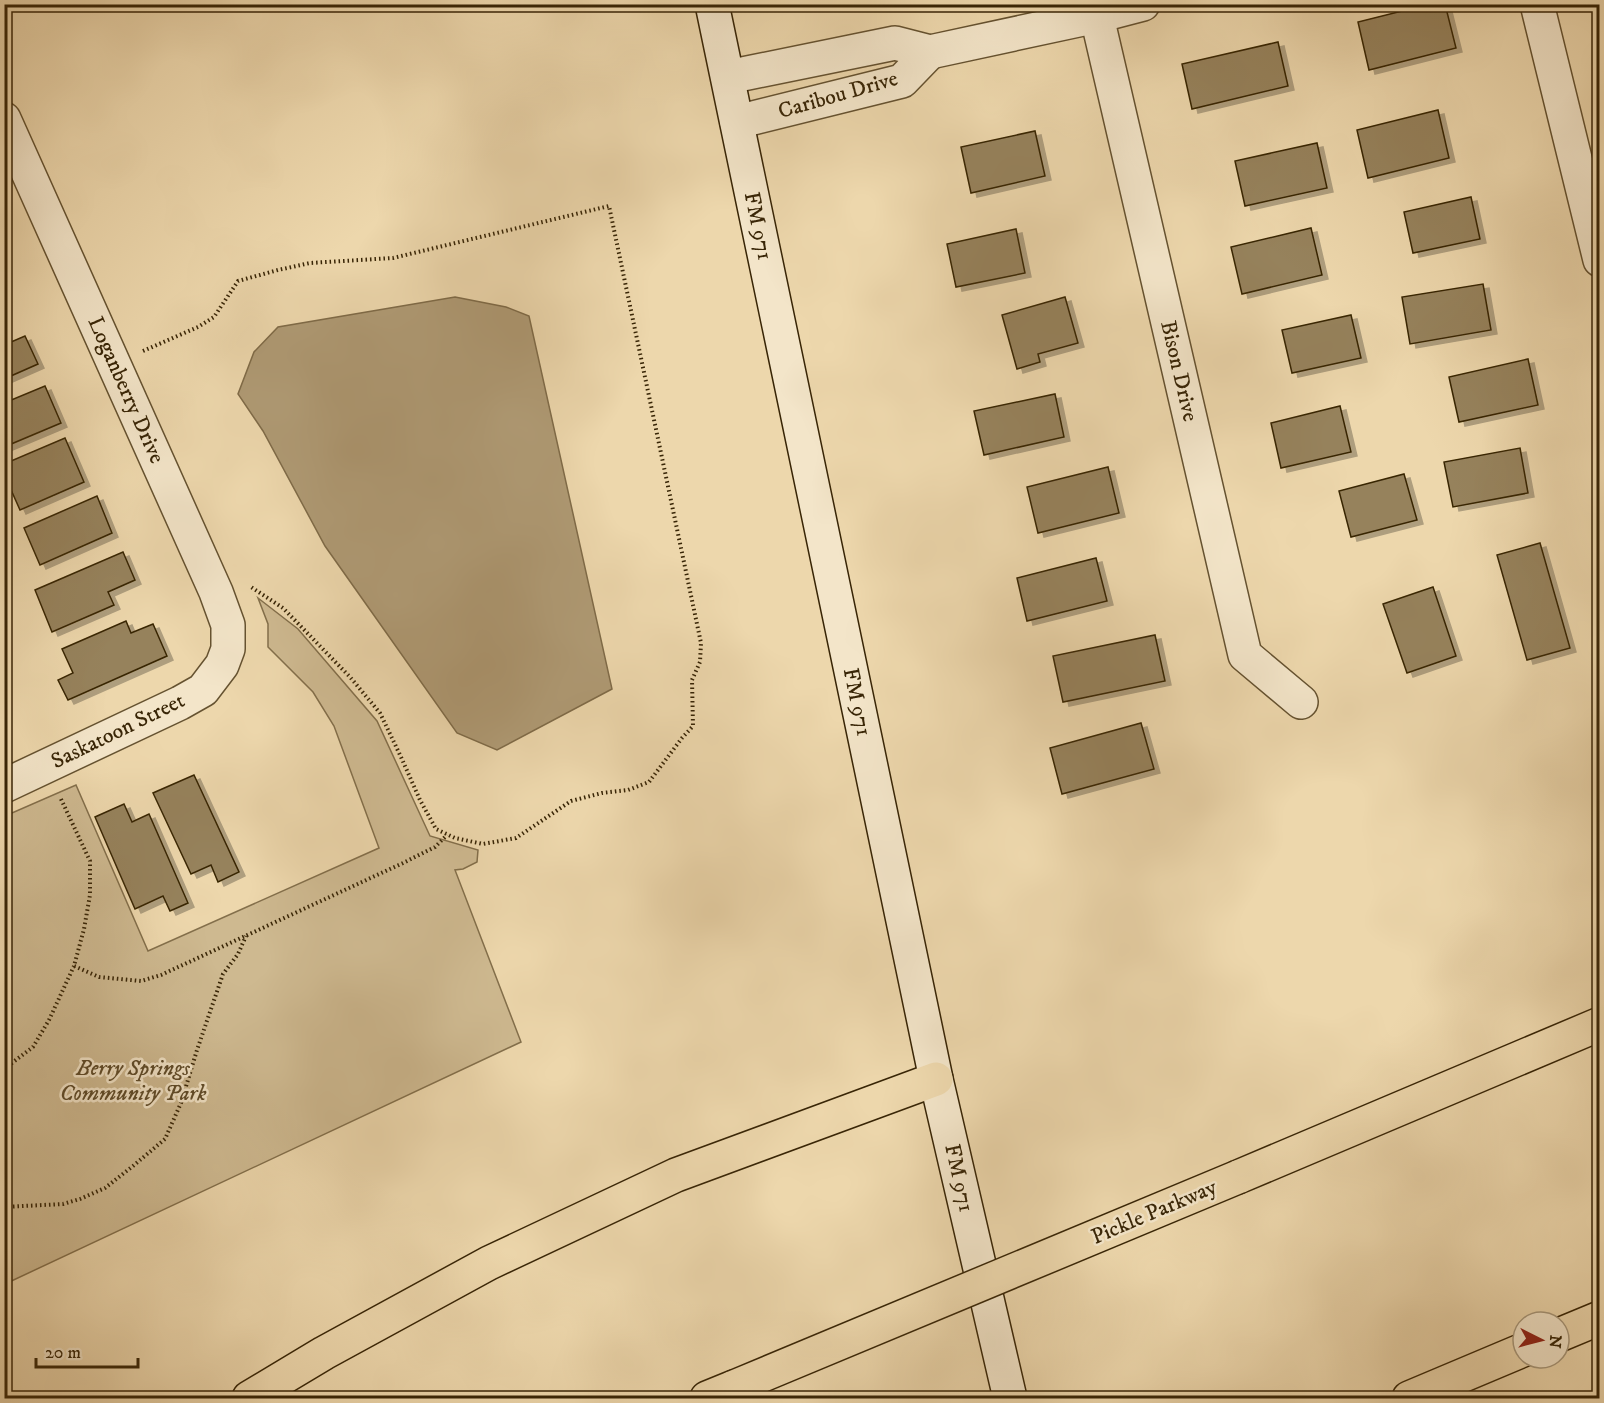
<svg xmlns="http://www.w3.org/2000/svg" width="1604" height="1403" font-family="'IM FELL DW Pica',serif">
  <defs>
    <filter id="shadow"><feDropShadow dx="6" dy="4" stdDeviation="0" flood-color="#0004"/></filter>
  </defs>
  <rect width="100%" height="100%" fill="#edd7ac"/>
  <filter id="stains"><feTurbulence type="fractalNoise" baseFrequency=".00333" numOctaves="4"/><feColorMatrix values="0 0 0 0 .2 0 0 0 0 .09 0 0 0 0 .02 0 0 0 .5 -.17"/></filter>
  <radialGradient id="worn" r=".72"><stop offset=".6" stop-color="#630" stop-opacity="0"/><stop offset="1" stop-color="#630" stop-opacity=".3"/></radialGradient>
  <polygon fill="#ceb990" stroke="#836f4b" stroke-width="1.5" points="258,598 298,629 377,721 430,836 478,850 477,862 463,869 455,870 521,1042 5,1284 5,816 76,785 148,951 379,848 334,726 313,692 268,647 268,624"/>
  <polygon fill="#af9a74" stroke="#7f6b48" stroke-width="1.5" points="455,297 506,307 529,316 612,689 497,750 457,733 325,546 263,431 238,394 254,352 278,327"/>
  <g fill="#96825c" stroke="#382506" stroke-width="1.5" filter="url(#shadow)">
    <polygon points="1430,4 1445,4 1456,48 1369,70 1358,22"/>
    <polygon points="1278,42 1288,86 1192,109 1182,64"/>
    <polygon points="1438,110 1449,158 1368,178 1357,130"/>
    <polygon points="1035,131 1045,176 971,193 961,147"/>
    <polygon points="1317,143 1327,188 1245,206 1235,161"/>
    <polygon points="1471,197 1480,239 1413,253 1404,212"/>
    <polygon points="1311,228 1322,275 1242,294 1231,247"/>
    <polygon points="1016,229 1025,273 956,287 947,244"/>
    <polygon points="1483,284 1491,330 1410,344 1402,297"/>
    <polygon points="1065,297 1078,343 1038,354 1040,362 1017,369 1002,315"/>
    <polygon points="1351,315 1361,358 1292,373 1282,330"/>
    <polygon points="25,336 38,364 4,379 4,345"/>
    <polygon points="1528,359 1538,405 1459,422 1449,377"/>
    <polygon points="45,386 61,423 4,447 4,403"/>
    <polygon points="1055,394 1064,437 984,455 974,411"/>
    <polygon points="1340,406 1351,452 1281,468 1271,423"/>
    <polygon points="65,438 84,482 20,510 4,474 4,464"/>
    <polygon points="1520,448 1528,493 1453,507 1444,462"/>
    <polygon points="1108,467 1119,513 1038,533 1027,487"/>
    <polygon points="1404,474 1417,520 1351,537 1339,491"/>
    <polygon points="97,496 112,533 40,565 24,528"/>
    <polygon points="1540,543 1570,648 1527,660 1497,555"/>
    <polygon points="123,552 135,580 108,592 114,605 52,632 35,590"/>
    <polygon points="1096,558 1107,601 1027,621 1017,578"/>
    <polygon points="1433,587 1456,656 1407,673 1383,604"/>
    <polygon points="126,621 131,633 153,624 167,656 68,700 58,680 73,673 62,649"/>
    <polygon points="1155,635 1165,681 1063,702 1053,656"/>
    <polygon points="1141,723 1154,769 1062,794 1050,748"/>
    <polygon points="194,775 239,872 218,882 211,865 191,874 153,793"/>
    <polygon points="124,804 132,822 149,814 188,903 170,911 163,896 135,909 95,817"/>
  </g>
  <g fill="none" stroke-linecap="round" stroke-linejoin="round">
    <g stroke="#655230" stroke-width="36">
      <g id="minor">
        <polyline points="1094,4 1245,655 1301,702"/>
        <polyline points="1537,4 1600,260"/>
        <polyline points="728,77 895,43 930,52 1097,16 1143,4"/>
        <polyline points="4,119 216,592 228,625 228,649 222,665 203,690 180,703 4,786"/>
        <polyline points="737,122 902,81 930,52"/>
      </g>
    </g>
    <g stroke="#382506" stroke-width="36">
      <polyline id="secondary" points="712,4 936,1079 1010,1398"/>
    </g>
    <g stroke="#382506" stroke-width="36">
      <g id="motorway">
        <polyline points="1238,1177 1600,1024"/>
        <polyline points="1559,1335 1600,1318"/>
        <polyline points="249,1398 324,1353 489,1263 676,1175 936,1079"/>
        <polyline points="707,1398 734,1387"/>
        <polyline points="1409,1398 1523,1350"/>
      </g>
    </g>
    <g stroke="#382506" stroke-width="4" stroke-dasharray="1.5 3" stroke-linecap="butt">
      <polyline points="143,351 198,327 214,317 238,281 278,270 310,263 393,258 609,206 701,643 700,662 692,680 693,726 682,738 649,782 628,790 602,793 571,801 516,838 483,844 455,838 436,829 420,800 401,757 380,713 350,677 283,608 251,587"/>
      <polyline points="61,799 90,861 90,895 84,929 74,966 99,977 141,981 161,975 403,863 435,847 447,835"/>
      <polyline points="4,1069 33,1047 49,1020 74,966"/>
      <polyline points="4,1207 63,1204 80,1199 105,1188 133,1166 165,1139 181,1103 197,1050 223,974 238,954 246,936"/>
    </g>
    <use href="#minor" stroke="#f3e5c9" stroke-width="33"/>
    <use href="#secondary" stroke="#f3e5c9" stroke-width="33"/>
    <use href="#motorway" stroke="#edd7ac" stroke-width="33"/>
    <g stroke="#382506" stroke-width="36" stroke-linecap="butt">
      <polyline id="motorway-bridge" points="734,1387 1238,1177"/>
    </g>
    <use href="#motorway-bridge" stroke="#edd7ac" stroke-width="33"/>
  </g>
  <g text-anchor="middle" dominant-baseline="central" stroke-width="5" stroke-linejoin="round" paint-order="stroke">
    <g font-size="22" fill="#382506" stroke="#f3e5c9">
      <text transform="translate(838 95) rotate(-16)">Caribou Drive</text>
      <text transform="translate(758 226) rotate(78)">FM 971</text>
      <text transform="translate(1179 371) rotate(77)">Bison Drive</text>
      <text transform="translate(126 390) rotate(66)">Loganberry Drive</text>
      <text transform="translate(857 702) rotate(78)">FM 971</text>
      <text transform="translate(118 731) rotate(-26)">Saskatoon Street</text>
      <text transform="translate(959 1178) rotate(77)">FM 971</text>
      <text transform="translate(1154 1212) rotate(-23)">Pickle Parkway</text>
    </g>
    <g font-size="22" font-style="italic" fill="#5e4a28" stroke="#f3e5c9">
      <text x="133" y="1068">Berry Springs<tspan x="133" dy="25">Community Park</tspan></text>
    </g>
  </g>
  <rect width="1604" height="1403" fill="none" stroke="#edd7ac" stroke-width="24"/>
  <rect x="6" y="6" width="1592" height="1391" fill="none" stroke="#382506" stroke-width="3"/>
  <rect x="12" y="12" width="1580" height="1379" fill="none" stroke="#382506" stroke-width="1.5"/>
  <g transform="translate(1541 1340) rotate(96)"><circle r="28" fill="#f3e5c9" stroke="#a8987b" stroke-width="1.5"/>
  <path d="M0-4.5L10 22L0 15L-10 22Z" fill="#8f2418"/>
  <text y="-9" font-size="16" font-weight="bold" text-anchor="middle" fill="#382506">N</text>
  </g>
  <path d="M36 1358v9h102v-9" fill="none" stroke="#382506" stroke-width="3"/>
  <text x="45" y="1358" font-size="18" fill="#382506" stroke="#f3e5c9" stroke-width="4.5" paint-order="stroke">20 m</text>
  <rect width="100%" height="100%" filter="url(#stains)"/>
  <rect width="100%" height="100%" fill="url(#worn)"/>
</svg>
